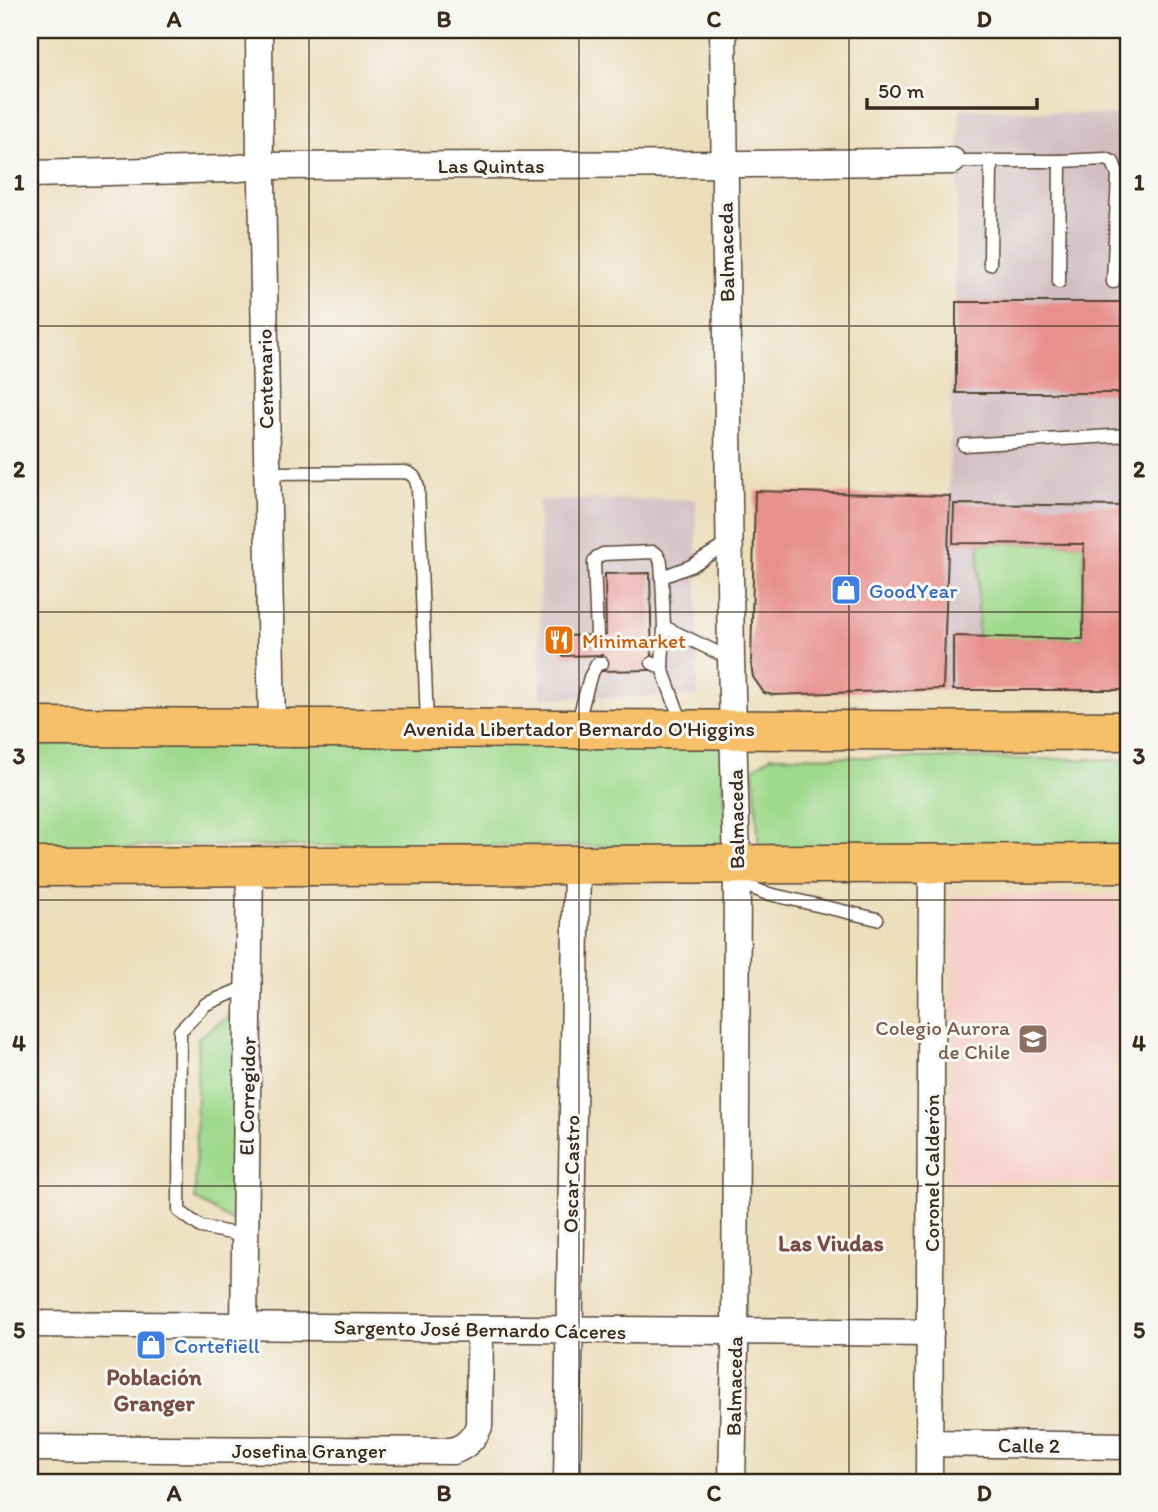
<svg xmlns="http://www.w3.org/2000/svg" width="1158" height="1512" font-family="Itim,sans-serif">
  <rect width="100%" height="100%" fill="#f6f6f2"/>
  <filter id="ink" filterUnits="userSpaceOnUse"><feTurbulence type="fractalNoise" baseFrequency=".0143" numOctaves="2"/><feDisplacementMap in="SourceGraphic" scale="14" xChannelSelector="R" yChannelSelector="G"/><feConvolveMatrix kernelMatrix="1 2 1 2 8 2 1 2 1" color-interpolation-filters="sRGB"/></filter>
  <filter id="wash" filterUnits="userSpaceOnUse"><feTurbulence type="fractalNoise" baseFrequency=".00686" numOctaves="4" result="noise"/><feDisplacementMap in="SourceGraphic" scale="28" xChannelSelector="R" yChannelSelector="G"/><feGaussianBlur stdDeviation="1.57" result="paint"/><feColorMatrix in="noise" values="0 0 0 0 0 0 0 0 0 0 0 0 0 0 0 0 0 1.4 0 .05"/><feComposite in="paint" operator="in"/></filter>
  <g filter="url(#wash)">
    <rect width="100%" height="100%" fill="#ecdebb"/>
    <polygon fill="#f7d0cb" points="953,894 1117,896 1114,1183 950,1181"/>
    <g fill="#d2bec2">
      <polygon points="960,108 1128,116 1128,690 943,689"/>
      <polygon points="696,499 698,696 541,698 539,500"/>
    </g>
    <g fill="#9fd98c" stroke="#6d8255" stroke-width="2">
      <polygon points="979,543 1084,544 1083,639 978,638"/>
      <polygon points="30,733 723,738 726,846 30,846"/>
      <polygon points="771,756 1128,760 1128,853 759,852 754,768"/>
      <polygon points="236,1011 232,1221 195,1199 198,1038"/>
    </g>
    <g id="blocks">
      <g fill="#e8908d">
        <rect x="956" y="302" width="172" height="91"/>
        <polygon points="755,491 950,496 943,689 774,695 764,693 753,677 751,664"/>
        <polygon points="954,504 1128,506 1128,690 953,690 953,636 1083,639 1084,544 953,543"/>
        <polygon points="650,573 652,663 650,670 602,671 602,655 563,656 563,636 606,635 605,574"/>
      </g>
    </g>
  </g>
  <g filter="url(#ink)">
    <use href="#blocks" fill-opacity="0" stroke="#564536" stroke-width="2"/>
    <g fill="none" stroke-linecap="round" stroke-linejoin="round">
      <g stroke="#564536" stroke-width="15">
        <g id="lane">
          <polyline points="952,161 1060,161 1106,159 1113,162 1118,175 1113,282"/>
          <polyline points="990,264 991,161"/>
          <polyline points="1059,282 1060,161"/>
          <polyline points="964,445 1128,435"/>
          <path d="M267,473L405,472C415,475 416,479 418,488L427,724"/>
          <polyline points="662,577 664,627 731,659"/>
          <path d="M597,635L594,562L597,557L603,554L653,552C663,555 661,569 662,577L691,566L730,542"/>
          <polyline points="652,663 662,668 683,726"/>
          <polyline points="662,668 664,627"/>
          <polyline points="577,725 590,677 597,664 602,663"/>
          <polyline points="737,882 765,893 877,919"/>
          <polyline points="245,1236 201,1227 179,1211 180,1031 206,1004 248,986"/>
        </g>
      </g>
      <g stroke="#564536" stroke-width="29">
        <g id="street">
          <polyline points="259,30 260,166 262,181 272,727"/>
          <polyline points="723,30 731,659 737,864 735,1348 732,1482"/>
          <polyline points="30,174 228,169 260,166 752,164 952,161"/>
          <polyline points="30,1324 930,1333"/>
          <polyline points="244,1326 250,866"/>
          <polyline points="929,1443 1128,1446"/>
          <path d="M30,1448L453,1451C466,1446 474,1439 479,1426L480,1329"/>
          <polyline points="567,1482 577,865"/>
          <polyline points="929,1482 932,880 934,864"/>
        </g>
      </g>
      <g stroke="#564536" stroke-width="41">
        <g id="primary">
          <polyline points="30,727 1128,731"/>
          <polyline points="30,867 1128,863"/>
        </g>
      </g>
      <use href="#lane" stroke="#fff" stroke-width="12"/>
      <use href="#street" stroke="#fff" stroke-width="26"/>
      <use href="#primary" stroke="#f6c06b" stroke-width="38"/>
    </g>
  </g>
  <path fill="none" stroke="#3b2a1e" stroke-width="2" stroke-opacity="0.55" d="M309,30V1482M579,30V1482M849,30V1482M30,326H1128M30,612H1128M30,900H1128M30,1186H1128"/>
  <defs>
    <g id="shop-square" transform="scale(1.575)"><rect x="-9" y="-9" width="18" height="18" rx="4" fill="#3f7fe0" stroke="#f6f6f2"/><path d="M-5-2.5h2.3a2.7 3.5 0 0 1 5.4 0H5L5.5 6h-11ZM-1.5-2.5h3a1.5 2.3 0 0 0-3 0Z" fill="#fff"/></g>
    <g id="restaurant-square" transform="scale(1.575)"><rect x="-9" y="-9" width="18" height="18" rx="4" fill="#e8710a" stroke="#f6f6f2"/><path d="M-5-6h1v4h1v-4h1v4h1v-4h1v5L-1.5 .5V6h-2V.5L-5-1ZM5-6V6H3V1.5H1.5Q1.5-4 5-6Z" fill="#fff"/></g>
    <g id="school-square" transform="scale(1.575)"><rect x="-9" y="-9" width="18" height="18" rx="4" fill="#8d6e63" stroke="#f6f6f2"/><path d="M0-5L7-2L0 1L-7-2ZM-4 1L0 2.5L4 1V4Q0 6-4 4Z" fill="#fff"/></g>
  </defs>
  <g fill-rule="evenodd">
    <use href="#shop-square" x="846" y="590"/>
    <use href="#restaurant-square" x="559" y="640"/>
    <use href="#school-square" x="1033" y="1039"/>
    <use href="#shop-square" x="151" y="1345"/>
  </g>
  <g text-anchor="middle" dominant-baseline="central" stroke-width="6" stroke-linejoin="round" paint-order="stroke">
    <g font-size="21" fill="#3b2a1e" stroke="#f6f6f2">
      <text x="491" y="165">Las Quintas</text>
      <text transform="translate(726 252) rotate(-91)">Balmaceda</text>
      <text transform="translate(265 379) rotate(-91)">Centenario</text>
      <text x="579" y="728">Avenida Libertador Bernardo O'Higgins</text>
      <text transform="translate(736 819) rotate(-91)">Balmaceda</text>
      <text transform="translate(247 1096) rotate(-89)">El Corregidor</text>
      <text transform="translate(931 1173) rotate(-90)">Coronel Calderón</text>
      <text transform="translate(571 1174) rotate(-89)">Oscar Castro</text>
      <text transform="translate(480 1329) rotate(1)">Sargento José Bernardo Cáceres</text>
      <text transform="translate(734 1386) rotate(-89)">Balmaceda</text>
      <text transform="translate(1029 1445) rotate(1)">Calle 2</text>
      <text x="309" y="1450">Josefina Granger</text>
    </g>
    <g font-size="21" fill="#366cbe" stroke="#f6f6f2" text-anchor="start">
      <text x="869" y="590">GoodYear</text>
      <text x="174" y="1345">Cortefiell</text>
    </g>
    <g font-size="21" fill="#c56008" stroke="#f6f6f2" text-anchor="start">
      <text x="582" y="640">Minimarket</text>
    </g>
    <g font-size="21" fill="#785e54" stroke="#f6f6f2" text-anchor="end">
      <text x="1010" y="1027">Colegio Aurora<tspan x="1010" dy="24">de Chile</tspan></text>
    </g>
    <g font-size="23" font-weight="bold" fill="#784e45" stroke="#f6f6f2">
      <text x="831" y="1243">Las Viudas</text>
      <text x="154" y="1377">Población<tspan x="154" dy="26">Granger</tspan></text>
    </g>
  </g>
  <rect width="1158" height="1512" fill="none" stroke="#f6f6f2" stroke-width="77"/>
  <path d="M867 98v10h170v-10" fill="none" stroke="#3b2a1e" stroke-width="3.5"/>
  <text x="878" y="98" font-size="21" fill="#3b2a1e" stroke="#f6f6f2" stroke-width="5" paint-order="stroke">50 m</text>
  <rect x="38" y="38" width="1082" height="1436" fill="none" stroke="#3b2a1e" stroke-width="2.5"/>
  <g font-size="23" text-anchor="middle" font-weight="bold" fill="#3b2a1e">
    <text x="174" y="27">A</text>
    <text x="444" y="27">B</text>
    <text x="714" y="27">C</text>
    <text x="984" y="27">D</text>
    <text x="19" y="190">1</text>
    <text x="1139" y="190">1</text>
    <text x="19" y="477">2</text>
    <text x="1139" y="477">2</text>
    <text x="19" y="764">3</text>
    <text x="1139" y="764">3</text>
    <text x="19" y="1051">4</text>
    <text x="1139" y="1051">4</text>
    <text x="19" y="1338">5</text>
    <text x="1139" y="1338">5</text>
    <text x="174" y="1501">A</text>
    <text x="444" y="1501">B</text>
    <text x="714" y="1501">C</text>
    <text x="984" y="1501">D</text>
  </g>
</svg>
